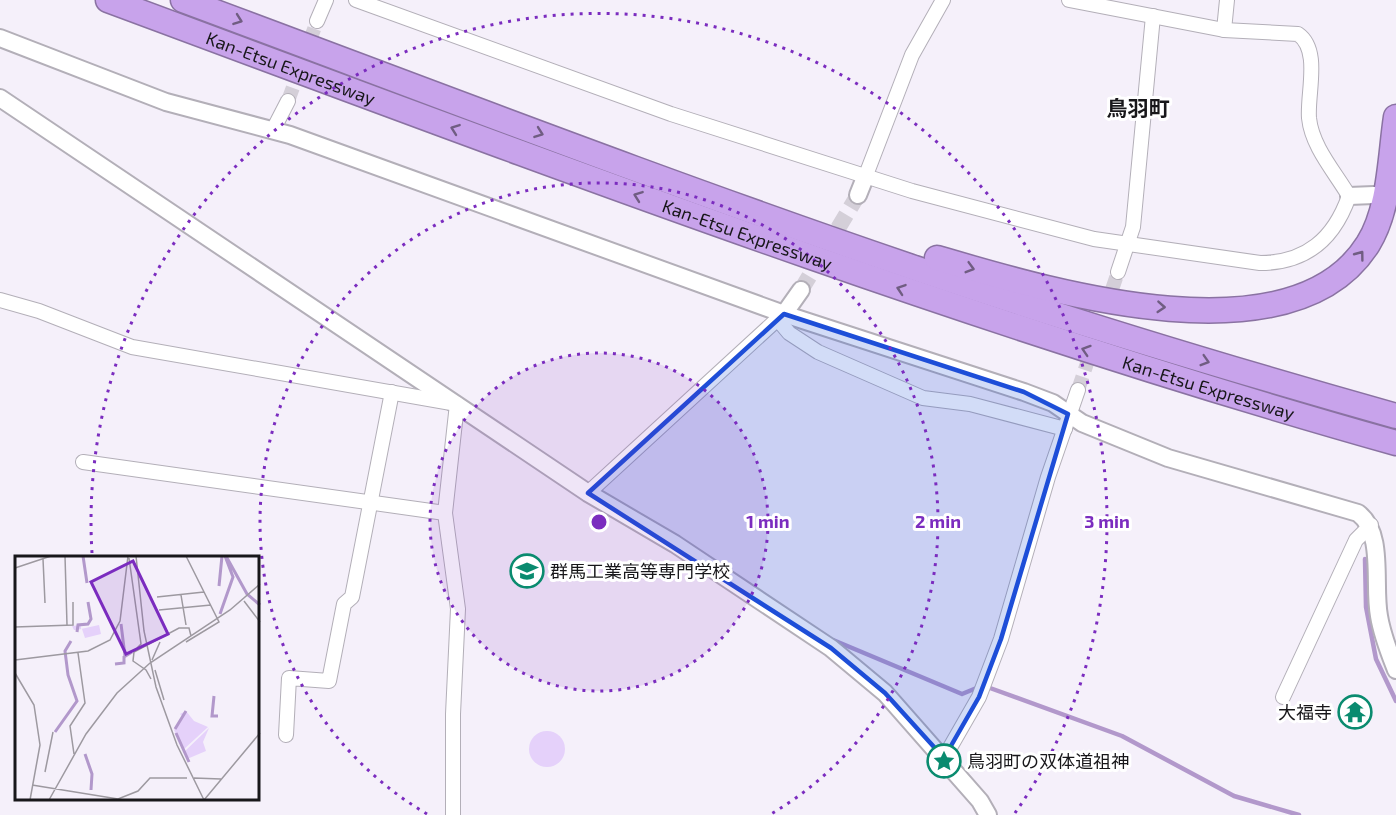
<svg xmlns="http://www.w3.org/2000/svg" width="1396" height="815" font-family="'Exo 2','Noto Sans JP',sans-serif">
  <rect width="100%" height="100%" fill="#f5f0fa"/>
  <circle fill="#e5d1fa" cx="547" cy="749" r="18"/>
  <g fill="none" stroke-linecap="round" stroke-linejoin="round">
    <g stroke="#b298cb" stroke-width="4.5">
      <polyline points="1365,559 1366,607 1376,659 1396,701"/>
      <polyline points="833,640 962,694 979,687 990,688 1122,736 1234,796 1299,815"/>
    </g>
    <g stroke="#d4cfd8" stroke-width="14" stroke-dasharray="14 7" stroke-linecap="butt">
      <polyline points="288,101 317,21"/>
      <polyline points="1078,390 1118,272"/>
    </g>
    <polyline stroke="#d4cfd8" stroke-width="16" stroke-dasharray="16 8" stroke-linecap="butt" points="801,290 858,195"/>
    <g stroke="#b3afb8" stroke-width="16">
      <g id="minor">
        <path d="M356,0L671,114L912,191L1094,239L1260,263C1306,263 1334,239 1349,196C1335,172 1312,147 1309,118C1307,93 1321,50 1298,34L1224,30L1069,0"/>
        <polyline points="317,21 326,0"/>
        <polyline points="1224,30 1227,0"/>
        <polyline points="273,130 288,101"/>
        <polyline points="866,175 912,55 943,0"/>
        <polyline points="1118,272 1133,227 1153,16"/>
        <polyline points="0,300 39,311 132,347 457,404 445,513 458,609 453,714 453,815"/>
        <polyline points="779,321 789,333 818,352 923,398 970,404 1065,429"/>
        <polyline points="83,462 445,513"/>
        <polyline points="588,493 783,314"/>
        <polyline points="1283,697 1356,540 1371,525"/>
        <polyline points="286,735 289,678 329,681 344,604 352,597 392,392"/>
        <polyline points="944,758 979,697 1001,639 1048,477 1078,390"/>
      </g>
    </g>
    <g stroke="#b3afb8" stroke-width="20">
      <g id="tertiary">
        <path d="M0,38L166,102L290,135L784,314L1024,392L1053,403L1082,423L1168,458L1358,513C1385,533 1373,585 1379,616C1382,635 1389,652 1396,670"/>
        <polyline points="0,98 588,493 675,544 831,648 885,693 980,801 988,815"/>
        <polyline points="858,195 866,175"/>
        <polyline points="1349,196 1374,195"/>
        <polyline points="784,314 801,290"/>
      </g>
    </g>
    <g stroke="#8a72a2" stroke-width="27">
      <g id="motorway">
        <path id="s1" d="M108,0C534,158 958,320 1396,443"/>
        <path d="M183,0C425,90 665,183 909,266C1070,321 1233,370 1396,416"/>
        <path d="M937,258C1046,290 1292,365 1368,244C1390,209 1390,157 1396,117"/>
      </g>
    </g>
    <use href="#minor" stroke="#fff" stroke-width="14"/>
    <use href="#tertiary" stroke="#fff" stroke-width="16"/>
    <use href="#motorway" stroke="#c8a3eb" stroke-width="24"/>
  </g>
  <defs><path id="oneway-chevron" d="M-2-3.5L2.5 0L-2 3.5" fill="none" stroke-width="1.6" stroke-linecap="round" stroke-linejoin="round" transform="scale(1.5)"/></defs>
  <g stroke="#705d82">
    <use href="#oneway-chevron" transform="translate(238 20) rotate(20)"/>
    <use href="#oneway-chevron" transform="translate(455 129) rotate(-160)"/>
    <use href="#oneway-chevron" transform="translate(539 133) rotate(20)"/>
    <use href="#oneway-chevron" transform="translate(638 196) rotate(-160)"/>
    <use href="#oneway-chevron" transform="translate(1360 255) rotate(-53)"/>
    <use href="#oneway-chevron" transform="translate(970 268) rotate(16)"/>
    <use href="#oneway-chevron" transform="translate(901 289) rotate(-161)"/>
    <use href="#oneway-chevron" transform="translate(1161 307) rotate(4)"/>
    <use href="#oneway-chevron" transform="translate(1086 350) rotate(-162)"/>
    <use href="#oneway-chevron" transform="translate(1205 361) rotate(17)"/>
  </g>
  <path fill="#1d4ed8" fill-opacity="0.2" stroke="#1d4ed8" stroke-width="4.5" stroke-linejoin="round" d="M784,314L1024,392L1068,414L1001,639L979,697L944,758L885,693L831,648L588,493Z"/>
  <circle cx="599" cy="522" r="169" fill="#7b2cbf" fill-opacity=".12"/>
  <g fill="none" stroke="#7b2cbf" stroke-width="3" stroke-dasharray="3 6">
    <circle cx="599" cy="522" r="169"/>
    <path d="M427 814A339 339 0 1 1 771 814"/>
    <path d="M92 553A508 508 0 1 1 1015 813"/>
  </g>
  <defs>
    <g id="university-ring" transform="scale(1.725)"><circle r="9.5" fill="#fff" stroke="#0a8b6f" stroke-width="1.5"/><path d="M0-5L7-2L0 1L-7-2ZM-4 1L0 2.5L4 1V4Q0 6-4 4Z" fill="#0a8b6f"/></g>
    <g id="temple-ring" transform="scale(1.725)"><circle r="9.5" fill="#fff" stroke="#0a8b6f" stroke-width="1.5"/><path d="M0-6L5-2H3V0L6.5 2.5H4V6H1.5V3h-3V6H-4V2.5H-6.5L-3 0V-2H-5Z" fill="#0a8b6f"/></g>
    <g id="sight-ring" transform="scale(1.725)"><circle r="9.5" fill="#fff" stroke="#0a8b6f" stroke-width="1.5"/><path d="M0-6L1.8-2.2L6-1.7L2.9 1.2L3.7 5.4L0 3.3L-3.7 5.4L-2.9 1.2L-6-1.7L-1.8-2.2Z" fill="#0a8b6f"/></g>
  </defs>
  <g fill-rule="evenodd">
    <use href="#university-ring" x="527" y="571"/>
    <use href="#temple-ring" x="1355" y="712"/>
    <use href="#sight-ring" x="944" y="761"/>
  </g>
  <g text-anchor="middle" dominant-baseline="central" stroke-width="6" stroke-linejoin="round" paint-order="stroke">
    <g font-size="18" fill="#18171a" stroke="#fff">
      <text stroke="none"><textPath href="#s1" startOffset="195">Kan-Etsu Expressway</textPath></text>
      <text stroke="none"><textPath href="#s1" startOffset="681">Kan-Etsu Expressway</textPath></text>
      <text stroke="none"><textPath href="#s1" startOffset="1167">Kan-Etsu Expressway</textPath></text>
    </g>
    <g font-size="18" fill="#18171a" stroke="#fff" text-anchor="start">
      <text x="550" y="571">群馬工業高等専門学校</text>
      <text x="1332" y="712" text-anchor="end">大福寺</text>
      <text x="967" y="761">鳥羽町の双体道祖神</text>
    </g>
    <g font-size="21" font-weight="bold" fill="#18171a" stroke="#fff">
      <text x="1138" y="107">鳥羽町</text>
    </g>
  </g>
  <g transform="translate(15 556)">
    <rect width="244" height="244" fill="#f5f0fa"/>
    <path d="M66,69V73L84,69L86,78L70,82L67,73L59,74L57,70ZM171,155L179,165L193,171L168,194L159,174L168,161L165,158ZM194,172L188,186L191,195L172,203L169,196Z" fill="#e5d1fa"/>
    <path fill="none" stroke="#b298cb" stroke-width="3" d="M68,0L72,27M211,0L232,38L245,49M204,30L207,0M205,58L218,21L210,0M106,68L110,100M62,76L63,69L73,68L76,63L73,46M100,108L109,107V101L117,96M199,140L197,160H203M160,173L171,155M40,176L62,145L53,119L50,95L56,85M161,177L174,206M70,198L77,218L76,234"/>
    <path fill="none" stroke="#9d99a0" stroke-width="1.5" d="M50,0L52,69M121,0L129,75L141,131L162,189L189,244M171,0L204,66L171,86M114,2L126,88L122,92M28,3L30,47M0,12L36,0M166,39L171,69M142,41L189,36M229,45L245,66M144,54L196,49M0,71L58,69V46M0,104L73,95L95,84L105,65L113,0M137,104L145,86M140,114L149,144M0,117L19,149L25,189L15,244M136,123L131,114L118,105L119,96L164,72H174L176,80M59,198L55,170L70,147L63,97M30,216L38,176M179,222L206,223M17,229L103,243L123,235L135,222H172M34,244L71,178L102,137L135,107L215,54L245,28M189,244L245,177"/>
    <path fill="#7b2cbf" fill-opacity="0.15" stroke="#7b2cbf" stroke-width="3" d="M118,5L153,78L111,98L76,26Z"/>
    <rect width="244" height="244" fill="none" stroke="#18171a" stroke-width="3"/>
  </g>
  <circle cx="599" cy="522" r="9" fill="#7b2cbf" stroke="#fff" stroke-width="3"/>
  <g font-size="18" text-anchor="middle" font-weight="bold" fill="#7b2cbf" stroke="#fff" stroke-width="6" stroke-linejoin="round" paint-order="stroke">
    <text x="768" y="528">1 min</text>
    <text x="938" y="528">2 min</text>
    <text x="1107" y="528">3 min</text>
  </g>
</svg>
